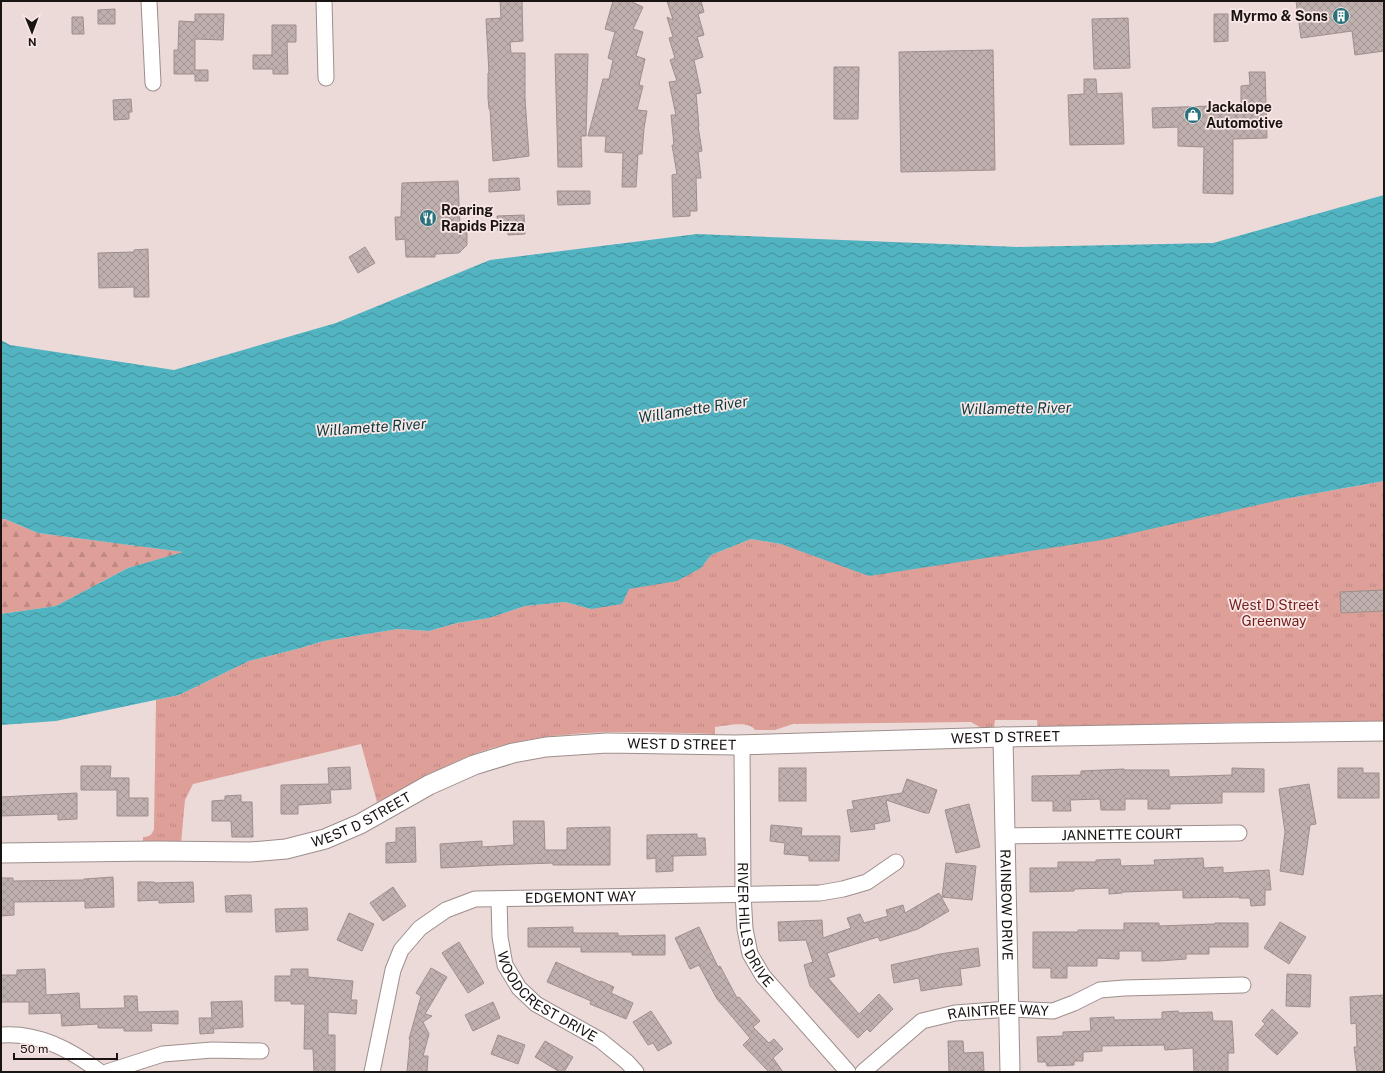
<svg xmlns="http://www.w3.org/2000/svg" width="1385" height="1073" font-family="'Public Sans',sans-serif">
  <defs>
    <pattern id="forest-firs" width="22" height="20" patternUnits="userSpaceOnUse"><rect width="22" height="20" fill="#de9f99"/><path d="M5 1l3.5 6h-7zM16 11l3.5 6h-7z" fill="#be8883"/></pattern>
    <pattern id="park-tufts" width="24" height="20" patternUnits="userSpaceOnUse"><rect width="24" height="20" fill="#de9f99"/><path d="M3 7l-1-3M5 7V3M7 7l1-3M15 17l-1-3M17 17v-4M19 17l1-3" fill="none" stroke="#be8883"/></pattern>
    <pattern id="water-waves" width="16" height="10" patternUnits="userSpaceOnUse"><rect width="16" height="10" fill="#52b3c1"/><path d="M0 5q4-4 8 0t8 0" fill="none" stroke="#43909b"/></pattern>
    <pattern id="building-cross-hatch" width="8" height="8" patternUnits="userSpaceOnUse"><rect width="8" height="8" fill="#bfafad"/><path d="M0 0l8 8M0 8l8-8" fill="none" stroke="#a49694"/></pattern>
  </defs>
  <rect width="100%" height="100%" fill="#ecdad8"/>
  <polygon fill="url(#forest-firs)" points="1,519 5,519 38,533 184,552 128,568 56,606 1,614"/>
  <path fill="url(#park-tufts)" d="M1384,481V721L1262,722L1210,723L1158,727L1038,731L1037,720H995L994,728L983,729L971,722L793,724L775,730H755C749,720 725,726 715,727V734C633,732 550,726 472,755C438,768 408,786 377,802L361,744L193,784L185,800L181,843H143V837C149,837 152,835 154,829L156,700L179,695L249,661L297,649L324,641L398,629L429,631L457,623L489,618L525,606L565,602L591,609L628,589L701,568L711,555L751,539L781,544L1284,499Z"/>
  <polygon fill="url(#water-waves)" points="1384,195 1384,481 1284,499 1102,540 869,576 781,544 751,539 711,555 701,568 677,581 629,589 622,604 591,609 565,602 525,606 489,618 457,623 429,631 398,629 324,641 297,649 249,661 179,695 56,721 1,725 1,614 56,606 128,568 183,552 38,533 5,519 1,519 1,340 10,345 174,370 336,323 490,260 697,234 1018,247 1213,243"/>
  <g fill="url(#building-cross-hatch)" stroke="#9e8e8c">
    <polygon points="500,1 522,1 523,41 510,42 511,53 525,53 525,98 529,156 493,161 490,109 489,109 488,98 488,73 489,73 486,19 501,18"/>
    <polygon points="613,1 630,1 643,7 633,29 643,32 636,56 645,59 639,85 643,86 637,110 647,111 644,128 642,154 638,154 636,187 622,187 623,153 605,152 606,136 588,136 603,79 609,79 613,60 608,58 615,32 605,29"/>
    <polygon points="667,1 701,1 704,12 698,14 704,35 697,37 703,57 694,60 701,93 696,94 699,126 698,126 702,151 698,152 701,178 696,178 697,211 690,211 690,216 673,217 672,175 677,174 672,145 674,145 671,115 676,115 669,82 677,81 670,60 675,58 669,38 673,37 667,17 673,20"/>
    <polygon points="1296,1 1384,1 1384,51 1355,55 1352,31 1301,38"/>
    <polygon points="115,9 115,24 98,24 98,10"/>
    <polygon points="195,14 224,14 223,40 195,39 195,70 208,70 208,81 195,81 195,74 174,74 174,50 178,50 179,21 195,22"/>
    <polygon points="1214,14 1228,14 1228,41 1214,42"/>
    <polygon points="72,17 83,17 84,34 72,34"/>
    <polygon points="1128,18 1130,68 1094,69 1092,19"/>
    <polygon points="272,25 296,25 296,42 287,42 288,74 273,74 273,69 253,69 253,55 272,55"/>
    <polygon points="993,50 995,170 901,172 899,52"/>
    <polygon points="555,54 588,54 586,136 581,136 582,167 558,167"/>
    <polygon points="834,67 859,67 858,119 834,119"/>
    <polygon points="1249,72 1265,72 1267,138 1233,139 1233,194 1203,193 1204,147 1178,146 1178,127 1153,128 1152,108 1241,105 1241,86 1250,85"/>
    <polygon points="1084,79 1096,79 1097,94 1122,93 1124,144 1070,145 1068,95 1084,94"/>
    <polygon points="131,99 132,112 129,112 129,119 114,120 113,100"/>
    <polygon points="519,178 520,190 489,192 489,179"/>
    <polygon points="458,181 460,226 467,233 467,245 459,253 435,254 435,257 406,257 405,239 396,240 395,217 401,217 402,183"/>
    <polygon points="557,191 590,191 590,204 558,205"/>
    <polygon points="524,215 525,234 508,235 508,231 498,231 497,216"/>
    <polygon points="365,247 375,263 358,273 349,257"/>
    <polygon points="148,249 149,297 134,297 134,287 99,288 98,253 134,252 134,250"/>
    <polygon points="1384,590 1384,611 1341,613 1340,592"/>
    <polygon points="81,766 111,766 110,778 129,778 129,798 148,798 148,816 117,816 117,790 81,790"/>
    <polygon points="350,767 351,789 330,790 331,803 298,805 298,814 281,814 281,785 329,784 328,768"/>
    <rect x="779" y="768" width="27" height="33"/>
    <polygon points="1232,768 1264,769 1264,792 1222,792 1222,803 1170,804 1170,809 1148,809 1148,799 1125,799 1125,810 1101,810 1100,799 1070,800 1071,811 1053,811 1053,801 1032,801 1032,776 1081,775 1081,771 1124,769 1124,770 1169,770 1169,777 1232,775"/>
    <polygon points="1338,768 1363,768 1363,773 1379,773 1379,798 1338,798"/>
    <polygon points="907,779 937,790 929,813 925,813 886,800 890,821 874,824 875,829 851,832 847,810 854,809 852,801 902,793"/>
    <polygon points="1309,784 1316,824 1310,825 1303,875 1280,871 1285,832 1279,789"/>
    <polygon points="77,793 77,819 58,820 58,814 1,816 1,797"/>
    <polygon points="241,795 241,802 252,802 253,837 232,837 231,821 212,821 212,801 225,800 225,796"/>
    <polygon points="969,804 980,847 956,853 945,810"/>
    <polygon points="513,821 544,821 545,850 567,850 567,828 610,827 610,865 553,865 553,863 497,865 441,868 440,844 482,841 482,847 514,845"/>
    <polygon points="771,825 802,828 801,836 840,836 839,861 809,861 809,856 784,854 785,843 770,841"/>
    <polygon points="415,827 416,862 386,863 386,843 396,842 396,828"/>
    <polygon points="697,834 697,838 705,838 706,855 673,856 673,871 656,872 656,858 647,859 647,835"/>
    <polygon points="1203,858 1204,868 1223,867 1223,873 1269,870 1271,890 1265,890 1265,905 1251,906 1250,898 1239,898 1239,897 1183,898 1183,890 1122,892 1122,893 1109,894 1109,888 1074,889 1074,891 1030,892 1030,868 1058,868 1058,862 1096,862 1096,860 1120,859 1121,866 1155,865 1154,860"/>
    <polygon points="946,863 976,866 972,900 942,897"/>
    <polygon points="113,877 114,907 85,908 85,901 14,902 14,915 1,916 1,878 13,878 13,881 84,880 84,879"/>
    <polygon points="138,882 154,882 154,883 193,882 194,902 159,903 159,900 138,901"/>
    <polygon points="393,887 406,906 383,921 370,903"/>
    <polygon points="939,893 949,911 918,929 880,941 878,937 827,953 835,976 828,978 859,1014 879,994 893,1009 870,1032 867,1029 858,1038 838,1017 810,986 804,965 813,962 806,940 779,941 778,922 822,920 823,938 851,928 847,918 860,914 864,923 888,916 886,910 903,905 905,913"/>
    <polygon points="243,895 251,895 252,912 226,912 225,896"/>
    <polygon points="307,908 308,930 276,932 275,909"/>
    <polygon points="349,913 374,924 362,951 337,940"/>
    <polygon points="1280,922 1306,937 1289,964 1264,948"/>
    <polygon points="1124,923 1159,923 1159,926 1215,924 1215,923 1248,923 1248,947 1209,947 1209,954 1186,954 1186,959 1159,961 1142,961 1142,951 1119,951 1119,959 1097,958 1097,966 1067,966 1067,978 1051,978 1051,968 1033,968 1033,932 1078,932 1078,930 1124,930"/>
    <polygon points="573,927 573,933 618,933 618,936 665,935 665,955 632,955 632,952 581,952 581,947 528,947 528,928"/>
    <polygon points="699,927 718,967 720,966 737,998 739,997 760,1021 753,1027 769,1043 774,1039 783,1049 773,1058 783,1072 769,1072 743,1045 750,1038 717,999 699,965 690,969 675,938"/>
    <polygon points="459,942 484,983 468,993 442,953"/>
    <polygon points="978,948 980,966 960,969 962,985 944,987 921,991 919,978 894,983 891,965 940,954"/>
    <polygon points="556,962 600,982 601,981 614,987 611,993 633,1003 626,1019 590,1004 591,1001 547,982"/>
    <polygon points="431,968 447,977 425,1014 432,1016 423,1022 429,1034 423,1056 428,1056 427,1072 407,1072 410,1040 409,1039 421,996 416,993"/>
    <polygon points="45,969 46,995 79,993 80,1009 125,1008 124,996 137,996 138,1012 178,1011 178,1024 151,1023 152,1031 124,1031 124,1028 98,1028 98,1024 62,1026 61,1013 29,1014 29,1002 1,1002 1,975 17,975 17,970"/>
    <polygon points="291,969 308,969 308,977 353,981 351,1000 357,1000 356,1014 328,1012 328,1035 335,1035 335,1072 314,1072 313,1049 304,1049 305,1004 291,1004 291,1001 275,1001 275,976 291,976"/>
    <polygon points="1287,974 1311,975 1310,1007 1286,1006"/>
    <polygon points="1384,995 1384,1072 1357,1072 1354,1047 1357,1047 1356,1023 1351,1024 1350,997"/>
    <polygon points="242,1001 243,1027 213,1029 214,1033 200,1034 199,1018 212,1018 211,1002"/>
    <polygon points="493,1002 500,1018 473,1031 465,1015"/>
    <polygon points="1272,1009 1298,1033 1277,1055 1255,1035 1265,1024 1262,1021"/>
    <polygon points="651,1011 672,1043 658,1051 653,1043 648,1045 633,1022"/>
    <polygon points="1178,1011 1179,1013 1212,1012 1213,1021 1232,1021 1234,1053 1228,1053 1228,1072 1194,1072 1193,1048 1165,1050 1164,1045 1102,1046 1102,1051 1083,1052 1083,1061 1074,1061 1074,1065 1047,1066 1046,1062 1038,1062 1037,1037 1063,1036 1063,1032 1091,1031 1090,1018 1114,1017 1114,1020 1162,1019 1162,1012"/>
    <polygon points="498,1035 525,1045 518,1064 491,1054"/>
    <polygon points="545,1041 573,1057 564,1072 560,1072 535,1057"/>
    <polygon points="948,1041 963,1041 964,1053 983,1052 984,1071 949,1072"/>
  </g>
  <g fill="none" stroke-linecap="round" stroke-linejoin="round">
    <g stroke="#9e8e8c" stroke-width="17">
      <g id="minor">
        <polyline points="149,1 153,83"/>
        <polyline points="324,1 326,78"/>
        <path id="s1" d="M742,745L743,894L745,929L750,954L763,976L848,1072"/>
        <path id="s2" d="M1005,836L1239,833"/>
        <path id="s3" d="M499,899L500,937L505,965L519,988L536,1004L600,1040L627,1062L636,1072"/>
        <path d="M1,1035C37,1032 72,1050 100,1072"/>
        <polyline points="107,1072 163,1054 212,1050 261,1051"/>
        <path id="s4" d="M372,1072L393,970L401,950L420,928L446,910L475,899L820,893L843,889L867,882L896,862"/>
        <path id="s5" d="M863,1072L922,1021L955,1013L1009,1009L1053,1011L1074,1003L1100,990L1124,988L1243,985"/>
      </g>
    </g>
    <g stroke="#9e8e8c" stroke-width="21">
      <g id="tertiary">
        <path id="s6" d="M1003,737L1010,1072"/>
        <path id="s7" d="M1,853L155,851L250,852L286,849L325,839L360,824L429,785L474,765L513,753L546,747L607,743L735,745L1003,737L1234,733L1384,731"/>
      </g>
    </g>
    <use href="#minor" stroke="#fff" stroke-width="15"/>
    <use href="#tertiary" stroke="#fff" stroke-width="19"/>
  </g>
  <defs>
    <g id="building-disc" transform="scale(0.9)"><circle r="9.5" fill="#29717c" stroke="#f9e7e5"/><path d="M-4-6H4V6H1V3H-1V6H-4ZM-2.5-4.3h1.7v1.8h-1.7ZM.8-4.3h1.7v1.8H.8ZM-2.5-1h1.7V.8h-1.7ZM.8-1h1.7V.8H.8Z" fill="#fff"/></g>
    <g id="shop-disc" transform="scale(0.9)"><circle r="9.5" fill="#29717c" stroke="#f9e7e5"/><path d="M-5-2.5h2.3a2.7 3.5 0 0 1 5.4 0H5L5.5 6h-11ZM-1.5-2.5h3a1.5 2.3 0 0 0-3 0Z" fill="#fff"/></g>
    <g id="restaurant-disc" transform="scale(0.9)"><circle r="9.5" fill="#29717c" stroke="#f9e7e5"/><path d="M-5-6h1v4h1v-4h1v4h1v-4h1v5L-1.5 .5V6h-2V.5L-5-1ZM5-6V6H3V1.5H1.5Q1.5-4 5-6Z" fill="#fff"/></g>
  </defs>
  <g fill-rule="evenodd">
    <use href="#building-disc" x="1341" y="16"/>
    <use href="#shop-disc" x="1193" y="115"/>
    <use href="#restaurant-disc" x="428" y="218"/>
  </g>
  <g text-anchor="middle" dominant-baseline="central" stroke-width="3.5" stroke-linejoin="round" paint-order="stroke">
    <g font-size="14" font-weight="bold" fill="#191312" stroke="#f9e7e5" text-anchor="start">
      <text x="1328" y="16" text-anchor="end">Myrmo &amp; Sons</text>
      <text x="1206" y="107">Jackalope<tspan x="1206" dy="16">Automotive</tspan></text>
      <text x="441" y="210">Roaring<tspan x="441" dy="16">Rapids Pizza</tspan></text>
    </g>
    <g font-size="14" fill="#751d1c" stroke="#f9e7e5">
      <text x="1274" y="605">West D Street<tspan x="1274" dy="16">Greenway</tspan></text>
    </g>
    <g font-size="14" fill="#191312" stroke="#f9e7e5">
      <text stroke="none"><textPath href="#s7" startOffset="1026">WEST D STREET</textPath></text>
      <text stroke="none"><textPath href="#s7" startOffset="702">WEST D STREET</textPath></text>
      <text stroke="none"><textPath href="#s7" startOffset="366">WEST D STREET</textPath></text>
      <text stroke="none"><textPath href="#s2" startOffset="117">JANNETTE COURT</textPath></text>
      <text stroke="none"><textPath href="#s4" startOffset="323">EDGEMONT WAY</textPath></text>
      <text stroke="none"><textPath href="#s6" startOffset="168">RAINBOW DRIVE</textPath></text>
      <text stroke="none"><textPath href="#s1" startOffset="182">RIVER HILLS DRIVE</textPath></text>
      <text stroke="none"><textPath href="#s3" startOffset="119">WOODCREST DRIVE</textPath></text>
      <text stroke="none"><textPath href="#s5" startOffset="155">RAINTREE WAY</textPath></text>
    </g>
    <g font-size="15" font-style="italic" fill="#0a3940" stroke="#f9e7e5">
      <text transform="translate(1016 408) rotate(-1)">Willamette River</text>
      <text transform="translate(693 409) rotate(-9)">Willamette River</text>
      <text transform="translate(371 427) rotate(-4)">Willamette River</text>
    </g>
  </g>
  <rect width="1385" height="1073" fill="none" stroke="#191312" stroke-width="4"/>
  <g transform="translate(32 32) rotate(179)" stroke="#f9e7e5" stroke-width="3" paint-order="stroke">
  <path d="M0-3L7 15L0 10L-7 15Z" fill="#191312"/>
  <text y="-6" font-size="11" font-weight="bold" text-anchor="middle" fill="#191312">N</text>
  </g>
  <path d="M14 1053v6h103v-6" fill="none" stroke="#191312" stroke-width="2"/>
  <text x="20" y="1053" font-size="12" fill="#191312" stroke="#f9e7e5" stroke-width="3" paint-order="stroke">50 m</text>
</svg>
